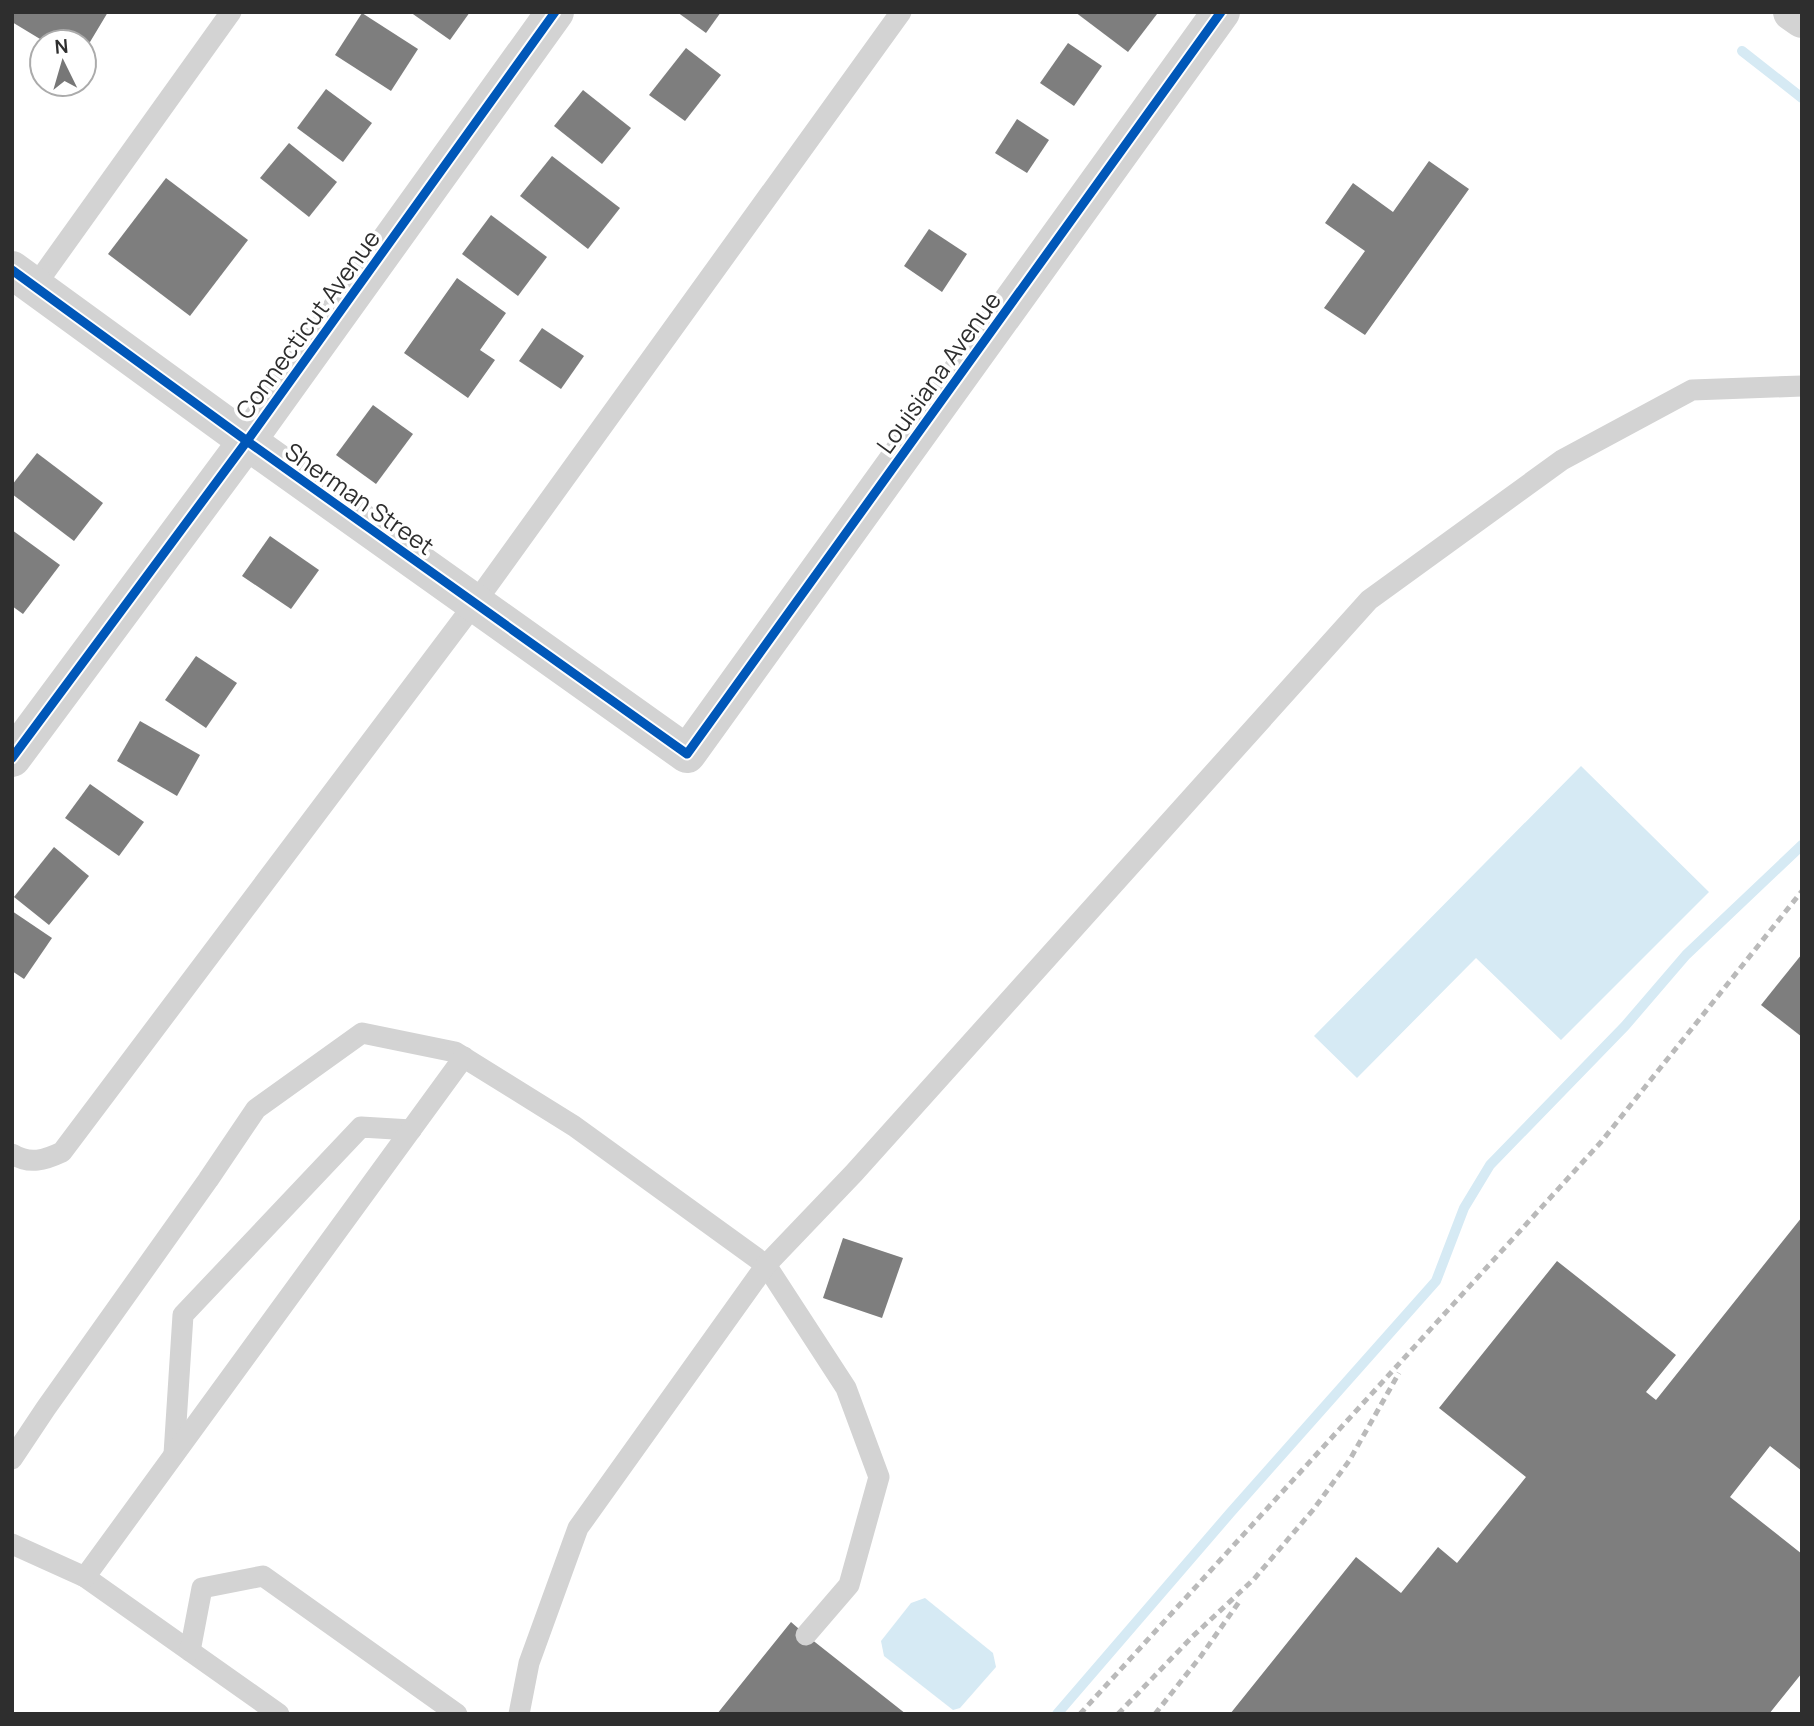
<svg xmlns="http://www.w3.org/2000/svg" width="1814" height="1726" font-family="Manrope,sans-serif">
  <rect width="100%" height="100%" fill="#fff"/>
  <g fill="#d6eaf4">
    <polygon points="1581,766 1709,892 1561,1040 1476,958 1357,1078 1314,1036"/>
    <polygon points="925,1598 993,1653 996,1667 960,1708 953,1710 884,1656 881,1641 911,1603"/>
  </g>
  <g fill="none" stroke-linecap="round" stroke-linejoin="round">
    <g stroke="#d6eaf4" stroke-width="10">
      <polyline points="1742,51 1802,98"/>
      <polyline points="1057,1714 1231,1512 1436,1281 1464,1208 1490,1165 1625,1026 1686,955 1802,845"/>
    </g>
  </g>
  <g fill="#7e7e7e">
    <polygon points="12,12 108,12 84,52 84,42 45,42 12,22"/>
    <polygon points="410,12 470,12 450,40"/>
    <polygon points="677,12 721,12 706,33"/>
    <polygon points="1075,12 1155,12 1157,14 1128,52"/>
    <polygon points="362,13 418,49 391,91 335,55"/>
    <polygon points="1068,43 1102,66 1074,106 1040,83"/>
    <polygon points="686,48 721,75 685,121 649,95"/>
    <polygon points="326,89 372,123 343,162 297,128"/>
    <polygon points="583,90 631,128 602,164 554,126"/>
    <polygon points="1017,119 1049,140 1027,173 995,153"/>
    <polygon points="289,143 337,182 309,217 260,178"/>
    <polygon points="552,156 620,208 588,249 520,196"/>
    <polygon points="1429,161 1469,189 1365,335 1324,308 1365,251 1325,223 1353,183 1393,212"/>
    <polygon points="166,178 248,240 190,316 108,254"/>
    <polygon points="491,215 547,257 518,296 462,254"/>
    <polygon points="929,229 967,254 942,292 904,266"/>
    <polygon points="457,278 506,313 480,350 495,360 468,398 404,353"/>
    <polygon points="542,328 584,356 561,389 519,361"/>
    <polygon points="373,405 413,434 376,484 336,455"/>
    <polygon points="37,453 103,503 74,541 12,494 12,485"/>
    <polygon points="12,530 60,565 23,614 12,606"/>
    <polygon points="270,536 319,570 291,609 242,576"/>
    <polygon points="196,656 237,683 206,728 165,700"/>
    <polygon points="140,721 200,755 177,796 117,761"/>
    <polygon points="90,784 144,822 119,856 65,818"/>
    <polygon points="54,847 89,876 49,925 14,897"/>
    <polygon points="12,911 52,938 24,979 12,971"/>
    <polygon points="1802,954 1802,1037 1761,1005"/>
    <polygon points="1802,1217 1802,1471 1770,1446 1730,1497 1802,1554 1802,1673 1769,1714 1230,1714 1356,1557 1401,1593 1438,1547 1457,1563 1526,1477 1439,1408 1557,1261 1676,1355 1646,1392 1656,1400"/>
    <polygon points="843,1238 903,1258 882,1318 823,1298"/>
    <polygon points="791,1622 806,1635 906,1714 717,1714"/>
  </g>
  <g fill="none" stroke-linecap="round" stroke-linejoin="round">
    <g stroke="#d3d3d3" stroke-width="21">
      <polyline points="35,286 231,12"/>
      <path d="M12,1154C30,1165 45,1160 62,1152L475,603L901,12"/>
      <polyline points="174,1454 183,1315 361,1127 411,1130"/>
      <polyline points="12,1459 46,1408 208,1180 256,1109 362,1033 455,1052 574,1126 766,1265 846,1388 879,1477 849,1585 806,1635"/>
      <polyline points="12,1544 85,1577 279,1714"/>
      <polyline points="85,1577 464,1057"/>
      <polyline points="190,1651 202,1588 263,1576 457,1714"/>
      <polyline points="519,1714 529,1663 578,1528 766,1265 854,1173 1369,600 1562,460 1692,390 1802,386"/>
    </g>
    <g stroke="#d3d3d3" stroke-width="38">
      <polyline points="1792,12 1802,19"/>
      <polyline points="12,270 247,441 687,754 1221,12"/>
      <polyline points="12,758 247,441 555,12"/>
    </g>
    <g stroke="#bababa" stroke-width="5" stroke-dasharray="7 5" stroke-linecap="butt">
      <polyline points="1080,1714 1601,1142 1802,891"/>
      <polyline points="1118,1714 1192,1637 1254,1579 1313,1510 1349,1461 1399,1373"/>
      <polyline points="1155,1714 1201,1656 1239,1602"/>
    </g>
    <g stroke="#fff" stroke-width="13">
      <g id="cycleway">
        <polyline points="12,270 247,441 687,754 1221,12"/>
        <polyline points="12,758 247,441 555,12"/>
      </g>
    </g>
    <use href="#cycleway" stroke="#0057b8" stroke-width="9"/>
  </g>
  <g text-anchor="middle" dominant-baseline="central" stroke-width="7" stroke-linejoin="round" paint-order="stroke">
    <g font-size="24" fill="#2e2e2e" stroke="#fff">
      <text transform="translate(307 324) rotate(-54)">Connecticut Avenue</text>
      <text transform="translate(938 372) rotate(-54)">Louisiana Avenue</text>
      <text transform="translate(360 498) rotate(35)">Sherman Street</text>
    </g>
  </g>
  <rect width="1814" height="1726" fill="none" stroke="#2e2e2e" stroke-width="28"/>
  <g transform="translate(63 63) rotate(355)"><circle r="33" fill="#ffffff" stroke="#ababab" stroke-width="2"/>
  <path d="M0-5L12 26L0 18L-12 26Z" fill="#777777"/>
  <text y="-10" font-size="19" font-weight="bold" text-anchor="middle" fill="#2e2e2e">N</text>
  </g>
</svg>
